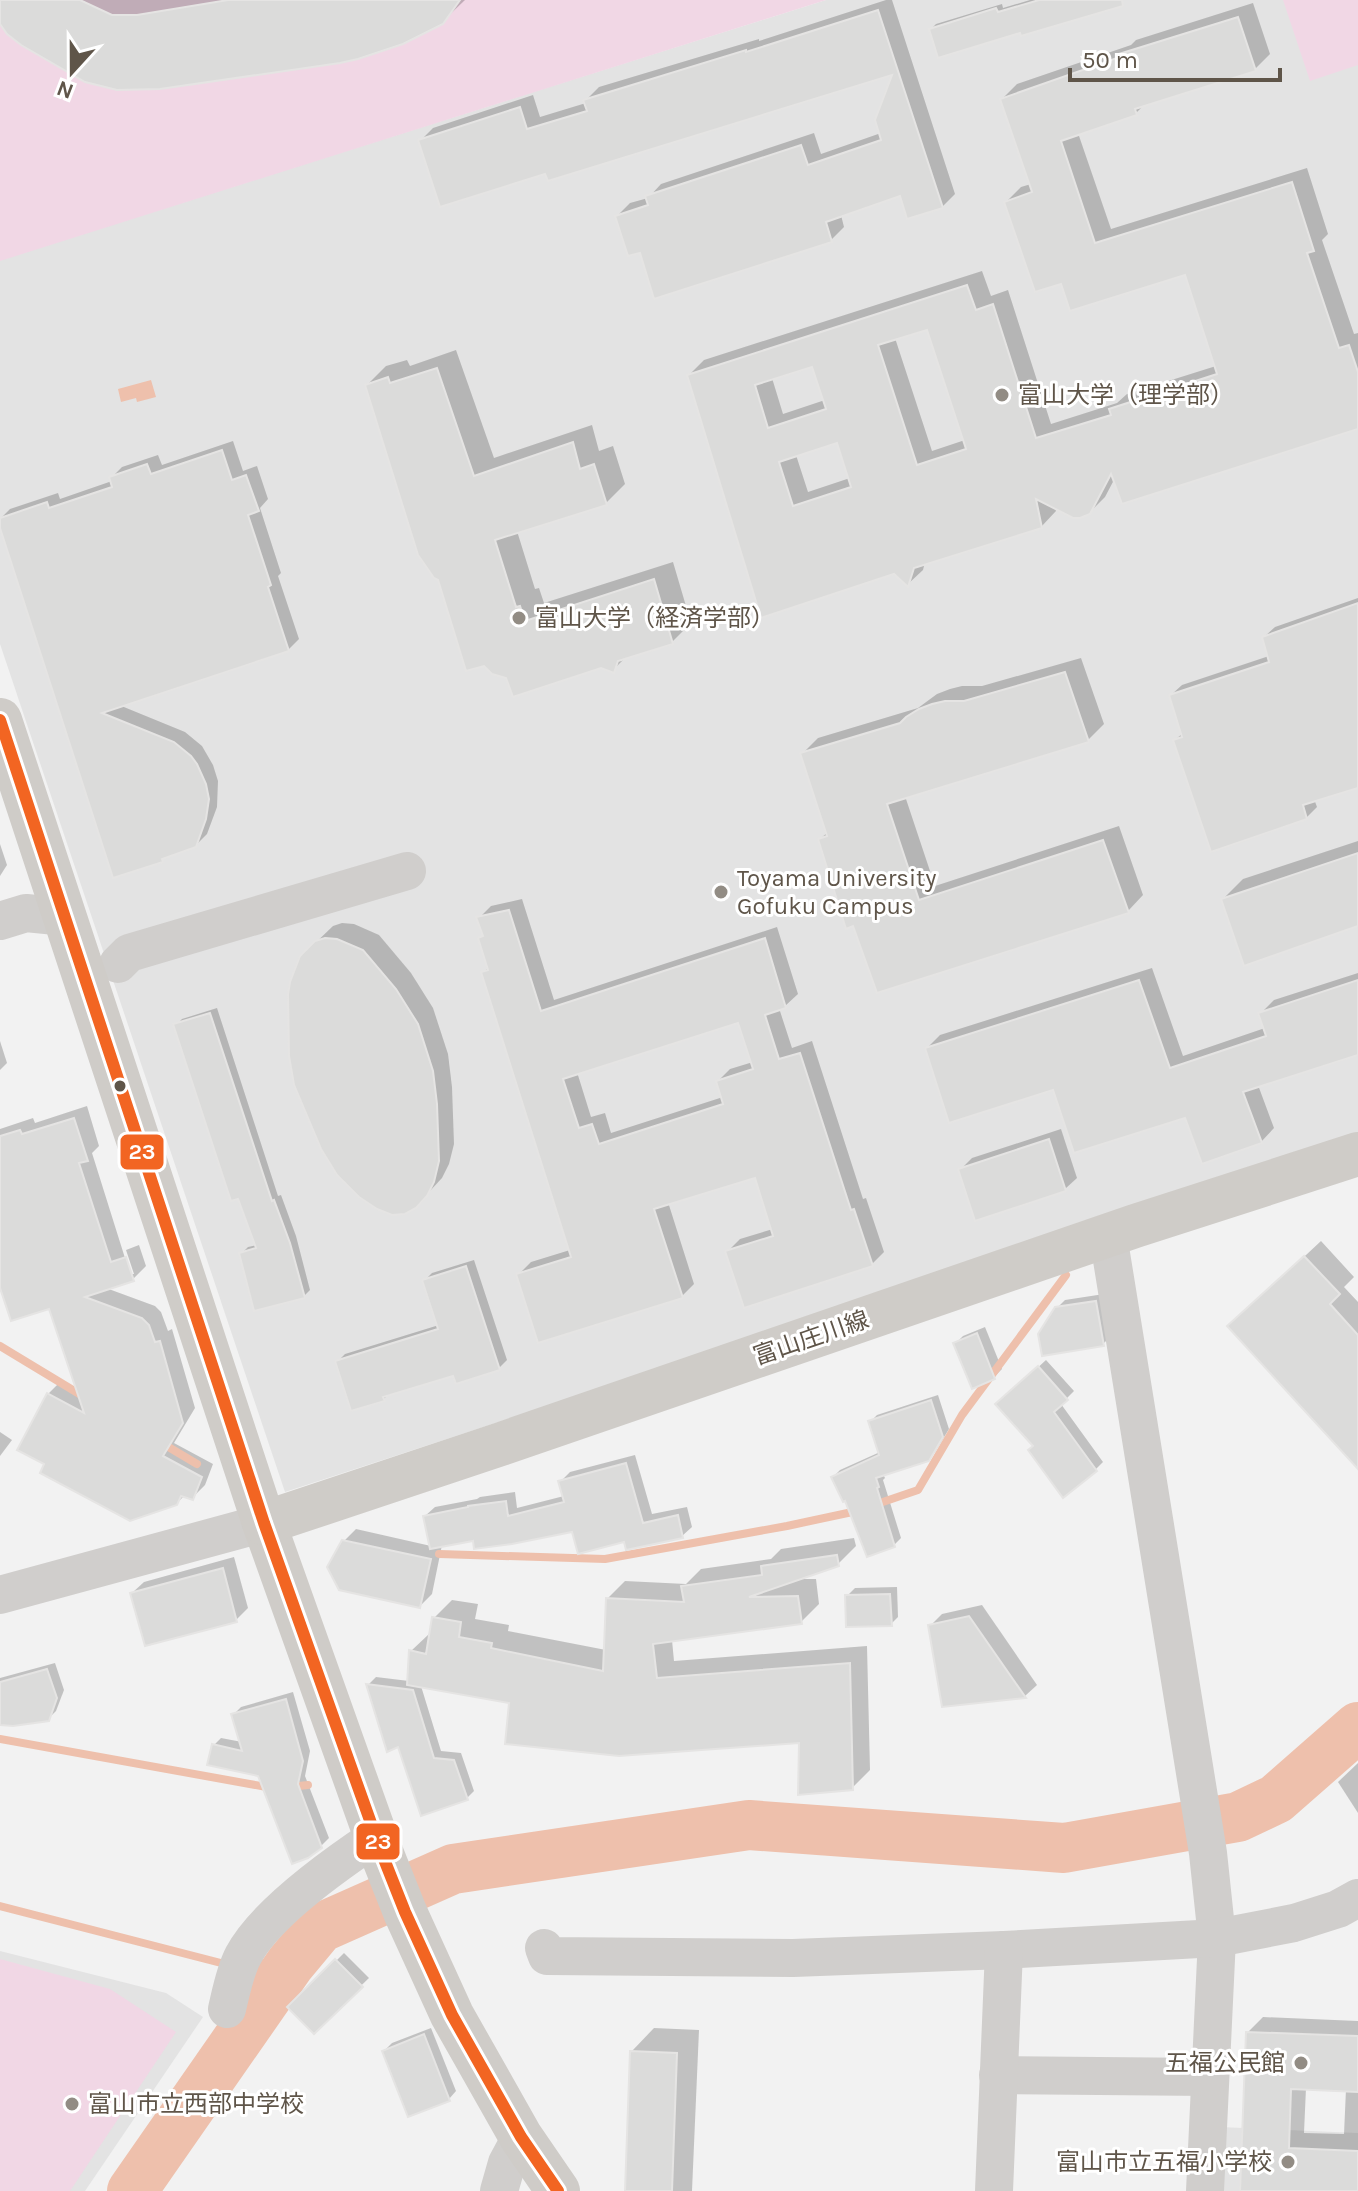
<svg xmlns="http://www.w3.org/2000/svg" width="1358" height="2191" font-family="Karla,'Noto Sans JP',sans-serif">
  <rect width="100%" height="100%" fill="#f2f2f2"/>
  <g fill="#e3e3e3">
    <polygon points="826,0 1358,0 1358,1140 285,1492 0,644 0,260"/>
    <polygon points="0,1951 166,1993 203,2017 85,2191 0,2191"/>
    <polygon points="1220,2127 1358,2133 1358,2191 1217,2191"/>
  </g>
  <g fill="#f1d7e5">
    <polygon points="0,0 826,0 0,261"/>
    <polygon points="1283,0 1358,0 1358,65 1310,81"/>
    <polygon points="0,1959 110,1989 176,2032 70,2191 0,2191"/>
  </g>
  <polygon fill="#eec0ac" points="151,380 156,397 137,402 136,398 121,402 118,389"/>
  <g fill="#0003" fill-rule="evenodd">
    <polygon points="0,0 465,0 442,22 0,20"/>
    <polygon points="886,0 892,0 955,194 942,207 901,194 841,215 844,227 831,240 641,250 617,216 630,203 648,198 661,184 814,133 821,154 881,133 896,72 547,171 420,141 433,128 533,95 540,117 586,103 586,100 599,87 759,39 759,41"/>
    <polygon points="1030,0 1095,0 1021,31 931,29 936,24 1002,4 1003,8"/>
    <path d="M1253,3L1270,54L1255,69L1146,103L1136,113L1078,133L1111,229L1307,168L1328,234L1322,240L1354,334L1358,333V427L1115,478L1105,497L1089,513L1055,506L1056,511L1041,527L925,562L923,570L908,584L895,572L762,616L689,375L704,360L982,271L991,296L1008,290L1051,424L1117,403L1127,394L1216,366L1186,273L1063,281L1006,202L1021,187L1031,184L1002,99L1017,84L1131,45L1136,40ZM929,327L965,440L932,451L895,338ZM814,364L825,400L783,414L772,378ZM838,441L850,478L808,492L796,455Z"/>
    <polygon points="456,350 494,458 592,425 599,451 613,446 625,484 606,503 517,531 535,589 539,588 544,603 673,562 691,623 672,642 627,656 613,670 601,666 508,677 440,578 367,385 386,366 407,360 410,366"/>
    <polygon points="233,441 243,471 257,466 268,499 260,508 281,573 278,576 299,639 288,650 119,705 185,732 202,746 213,765 218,781 217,807 207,834 195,846 168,855 162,860 0,519 10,509 58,493 60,499 112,481 111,478 122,467 158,455 162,465"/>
    <polygon points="1358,598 1358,786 1314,799 1317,807 1306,818 1175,740 1183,733 1171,695 1182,685 1269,656 1264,637 1275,627"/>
    <polygon points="1081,658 1104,724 1088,740 905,796 935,886 1119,826 1143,895 1128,911 878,990 820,839 828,832 802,754 818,738 918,708 937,694 950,689 962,686 982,686"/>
    <polygon points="1358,841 1358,924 1223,899 1243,879"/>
    <polygon points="0,844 7,865 0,876"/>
    <path d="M522,899L554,1000L777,927L798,994L785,1006L779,1008L792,1048L812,1041L863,1199L866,1198L884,1252L872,1264L727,1252L740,1239L773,1229L756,1175L668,1202L694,1284L682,1296L518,1275L531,1262L570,1250L483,973L489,967L485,935L479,918L491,906ZM739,1021L753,1062L730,1069L718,1081L723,1097L611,1133L605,1113L591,1117L577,1072Z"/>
    <polygon points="342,923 354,924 379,935 411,973 433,1008 448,1054 452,1087 454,1144 449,1164 442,1178 415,1207 308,950 333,926"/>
    <polygon points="1152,968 1183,1056 1265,1028 1260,1014 1274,1000 1358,973 1358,1053 1258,1085 1274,1128 1261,1142 1187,1116 1054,1088 927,1048 940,1035"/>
    <polygon points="217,1008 278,1196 281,1195 296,1236 310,1290 304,1296 241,1254 248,1247 257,1245 176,1025 182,1019"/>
    <polygon points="0,1041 7,1063 0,1070"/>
    <polygon points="87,1106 99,1146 92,1153 130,1274 134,1274 126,1250 139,1245 146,1266 133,1279 106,1288 155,1306 161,1312 168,1331 172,1329 195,1408 174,1443 213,1464 205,1485 192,1498 185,1495 176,1504 48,1394 61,1381 78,1391 50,1306 0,1281 0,1129 33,1118 35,1123"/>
    <polygon points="1061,1129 1077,1178 1065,1189 961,1169 972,1158"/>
    <polygon points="1321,1241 1354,1277 1344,1287 1358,1302 1358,1466 1246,1311"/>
    <polygon points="474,1260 507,1360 499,1368 455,1373 389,1393 384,1399 338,1361 345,1354 439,1325 424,1281 432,1273"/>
    <polygon points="1104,1294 1110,1337 1103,1344 1057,1308 1065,1300"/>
    <polygon points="985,1327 1002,1369 994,1377 955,1344 963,1336"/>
    <polygon points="1046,1360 1074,1391 1061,1404 1103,1462 1095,1470 1035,1445 1006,1397"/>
    <polygon points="938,1395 949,1429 935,1452 928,1459 883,1474 885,1478 883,1480 901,1538 894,1545 868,1554 846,1499 833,1477 840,1470 880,1452 870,1422 877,1415"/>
    <polygon points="0,1432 12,1440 0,1456"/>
    <polygon points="635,1455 652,1514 687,1507 692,1527 682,1536 626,1540 573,1530 474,1539 442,1545 432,1594 420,1606 344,1541 356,1529 431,1546 425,1516 435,1507 477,1499 480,1497 515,1492 517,1508 564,1496 560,1482 570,1472"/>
    <polygon points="854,1538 856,1546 838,1564 797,1579 816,1579 819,1604 801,1622 672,1640 674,1661 867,1646 870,1770 852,1788 801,1740 511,1701 421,1686 441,1751 461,1753 474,1791 466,1799 399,1744 368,1685 376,1677 409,1681 411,1651 429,1634 431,1634 434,1618 452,1600 478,1604 475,1619 509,1625 508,1631 606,1650 607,1599 625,1581 686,1584 701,1569 771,1559 781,1549"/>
    <polygon points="234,1557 248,1608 236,1620 146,1644 132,1593 144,1582"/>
    <polygon points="897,1587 898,1617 891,1624 847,1596 855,1588"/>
    <polygon points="982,1605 1037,1685 1025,1696 943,1705 930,1626 942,1614"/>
    <polygon points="55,1663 64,1690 56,1711 48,1719 0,1723 0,1678"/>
    <polygon points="293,1692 310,1751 305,1776 329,1838 321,1846 260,1775 214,1745 221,1738 242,1742 234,1714 241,1707"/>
    <polygon points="1358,1763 1358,1813 1338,1782"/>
    <polygon points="344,1953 369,1978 314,2031 290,2007"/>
    <path d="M1263,2017L1358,2021V2191H1242L1248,2032ZM1306,2088L1346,2089L1344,2134L1304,2133Z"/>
    <polygon points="431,2028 456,2091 449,2099 384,2051 392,2043"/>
    <polygon points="654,2028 699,2030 692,2191 627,2191 632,2051"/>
  </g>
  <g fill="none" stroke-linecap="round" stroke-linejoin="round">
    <g stroke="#eec0ac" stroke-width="8">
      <polyline points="0,1346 86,1398"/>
      <polyline points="160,1442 197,1464"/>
      <polyline points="874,1505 918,1490 962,1415 1066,1275"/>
      <polyline points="439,1554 605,1559 787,1526 857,1511"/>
      <polyline points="0,1739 272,1788"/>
      <polyline points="289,1787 308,1785"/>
      <polyline points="0,1906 221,1963 229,1963"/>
      <polyline points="251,1963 290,1964"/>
    </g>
    <polyline stroke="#eec0ac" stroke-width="50" points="132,2191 290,1964 320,1928 453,1869 749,1825 1064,1848 1238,1817 1276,1799 1358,1727"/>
  </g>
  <g fill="#dbdbda" stroke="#e5e4e3" stroke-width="2" fill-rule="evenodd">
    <polygon points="0,0 80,0 112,15 137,15 228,0 460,0 443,24 403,44 358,59 340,63 160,89 117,90 85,82 21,45 7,34 0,24"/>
    <polygon points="1039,0 1122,0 1123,6 1021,36 1020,33 938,58 929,29 996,8 998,12"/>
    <polygon points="878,10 943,208 907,219 900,196 826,222 832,242 654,299 640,253 628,256 615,216 648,205 645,196 801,145 808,165 881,140 875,120 892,75 548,181 545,174 440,207 418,140 520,107 527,129 587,111 583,100 746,50 746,52"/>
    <path d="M1238,17L1256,71L1135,109L1137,115L1061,141L1095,243L1292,182L1314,251L1307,253L1339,348L1349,345L1358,372V429L1122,504L1111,474L1090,514L1080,518H1073L1036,499L1042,528L914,568L908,587L894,574L761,618L687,375L967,285L976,310L993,304L1036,438L1111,415L1109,409L1217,374L1185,275L1070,311L1061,284L1035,292L1004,202L1032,192L1000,99L1120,57L1119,54ZM927,330L966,449L917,465L878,345ZM812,367L826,409L768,428L755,385ZM837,443L851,487L793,506L779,462Z"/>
    <polygon points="437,368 474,476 573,442 580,469 594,464 607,505 495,540 516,607 520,606 525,621 654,579 673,644 618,661 614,673 601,668 513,697 506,678 492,674 484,666 466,671 438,580 434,578 418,555 365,385 388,377 390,383"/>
    <polygon points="222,450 232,480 246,475 259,511 248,515 271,585 268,587 289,651 102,713 174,742 191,756 197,764 206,784 209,799 206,819 196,847 162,859 163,862 113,878 0,528 0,518 47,502 49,508 112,487 109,477 147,464 151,474"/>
    <polygon points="1358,603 1358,788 1303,805 1307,819 1211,852 1173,740 1182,737 1169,695 1269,662 1262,637"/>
    <polygon points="1065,672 1089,742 887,804 919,900 1103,840 1129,913 877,993 853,926 846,929 818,839 827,836 800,753 900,723 906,717 919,709 932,704 945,701 964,701"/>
    <polygon points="1358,853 1358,926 1244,966 1221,899"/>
    <path d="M509,910L541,1011L765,938L786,1008L765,1015L779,1059L800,1053L851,1210L854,1209L873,1266L744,1308L725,1251L773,1236L755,1178L654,1209L683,1298L538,1343L516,1274L571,1257L481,972L488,970L478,938L483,936L476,917ZM738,1023L753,1069L716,1081L723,1104L599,1144L592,1124L579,1128L563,1079Z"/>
    <polygon points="325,938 337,939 363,950 396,989 418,1024 433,1071 437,1104 439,1161 434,1182 427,1196 416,1208 405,1214 392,1215 377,1209 359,1197 337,1175 321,1149 294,1085 289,1056 288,994 290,982 300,956 315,941"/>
    <polygon points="1139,980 1170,1068 1266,1036 1258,1013 1358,980 1358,1055 1243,1092 1262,1143 1202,1164 1185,1118 1074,1153 1053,1090 949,1123 925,1048"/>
    <polygon points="210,1013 272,1201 274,1200 290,1243 305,1298 254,1311 239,1253 256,1248 238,1199 231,1201 173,1024"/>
    <polygon points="74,1118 88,1161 79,1163 111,1262 126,1257 134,1281 85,1297 142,1318 149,1325 155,1342 160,1341 183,1423 163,1456 202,1477 193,1500 181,1496 177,1505 130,1521 40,1473 44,1464 17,1450 47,1393 84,1413 49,1309 11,1321 0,1288 0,1136 20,1130 22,1134"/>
    <polygon points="1049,1139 1066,1191 975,1221 958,1169"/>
    <polygon points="1304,1256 1340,1294 1330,1304 1358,1335 1358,1469 1227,1326"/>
    <polygon points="466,1266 500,1370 456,1384 453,1376 383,1397 385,1401 351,1411 335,1361 438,1329 422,1280"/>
    <polygon points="1096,1301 1104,1346 1042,1356 1038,1334 1055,1307"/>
    <polygon points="977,1333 995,1379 972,1389 953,1343"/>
    <polygon points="1038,1366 1068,1400 1054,1412 1097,1471 1063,1498 1028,1450 1033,1446 995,1404"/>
    <polygon points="931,1400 943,1437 929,1461 876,1478 879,1487 877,1488 895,1547 867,1557 845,1501 843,1502 831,1477 879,1455 868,1421"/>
    <polygon points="626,1463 643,1523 678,1515 683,1538 626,1550 624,1542 578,1554 572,1532 512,1544 474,1549 473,1541 430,1549 423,1516 468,1507 468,1506 506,1501 508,1516 564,1502 558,1481"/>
    <polygon points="342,1540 431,1559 420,1608 339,1590 327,1567"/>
    <polygon points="837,1555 839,1566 749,1597 798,1596 802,1624 653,1644 657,1678 850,1663 853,1790 798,1795 799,1743 619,1756 505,1744 509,1703 407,1685 409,1650 426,1654 432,1617 461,1622 459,1637 492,1643 491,1648 603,1671 606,1598 684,1602 681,1586 762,1575 761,1566"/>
    <polygon points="223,1568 237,1622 145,1646 130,1593"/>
    <polygon points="890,1594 892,1626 846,1627 845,1595"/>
    <polygon points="969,1616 1026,1698 942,1707 928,1625"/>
    <polygon points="47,1669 57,1698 49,1721 13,1726 0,1725 0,1682"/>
    <polygon points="366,1684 413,1690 434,1758 454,1760 468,1800 421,1816 398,1747 387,1752"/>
    <polygon points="286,1699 303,1761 298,1784 322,1848 308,1858 292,1864 258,1776 207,1765 212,1744 242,1751 231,1714"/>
    <polygon points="335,1959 363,1987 314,2034 287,2007"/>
    <polygon points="1246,2032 1358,2036 1358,2092 1291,2089 1289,2148 1358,2151 1358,2191 1240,2191"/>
    <polygon points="424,2034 450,2101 408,2117 382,2051"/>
    <polygon points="630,2051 677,2053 672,2191 625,2191"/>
  </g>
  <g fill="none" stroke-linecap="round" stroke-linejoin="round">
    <g stroke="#d0cecc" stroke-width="38">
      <polyline points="0,921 26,913 66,917"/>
      <polyline points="118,964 129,953 407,871"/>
      <polyline points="1108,1235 1208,1853 1217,1938 1205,2191"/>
      <polyline points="0,1595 264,1523"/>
      <polyline points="544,1948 547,1956 793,1958 1004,1950 1217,1938 1294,1923 1338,1909 1358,1898"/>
      <path d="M227,2009C231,1992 235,1971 243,1956C265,1914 337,1863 376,1837"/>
      <polyline points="998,2075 1210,2077"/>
      <polyline points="499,2191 507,2163 521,2137"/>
      <polyline points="994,2191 1004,1950"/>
    </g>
    <g stroke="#cfccc8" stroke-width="44">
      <polyline points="0,720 264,1523 382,1854 405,1912 452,2015 521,2137 558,2191"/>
      <polyline points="264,1523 501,1444 1135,1226 1358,1154"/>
    </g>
    <g stroke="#fff" stroke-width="18">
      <polyline id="bus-1" points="0,720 264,1523 382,1854 405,1912 452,2015 521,2137 558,2191"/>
    </g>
    <use href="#bus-1" stroke="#f26522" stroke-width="12"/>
  </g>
  <g fill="#928c84" stroke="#fff" stroke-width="3">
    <circle cx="1002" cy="395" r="8"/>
    <circle cx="519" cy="618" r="8"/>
    <circle cx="721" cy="892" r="8"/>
    <circle cx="1301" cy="2063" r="8"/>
    <circle cx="72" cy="2104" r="8"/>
    <circle cx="1288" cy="2162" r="8"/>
  </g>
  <circle fill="#5f5549" stroke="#fff" stroke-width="3" cx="120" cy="1086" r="7"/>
  <g text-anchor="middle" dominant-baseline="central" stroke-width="6" stroke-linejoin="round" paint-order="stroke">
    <g font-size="24" fill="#5f5549" stroke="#fff" text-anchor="start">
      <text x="1018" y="395">富山大学（理学部）</text>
      <text x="535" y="618">富山大学（経済学部）</text>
      <text x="737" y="878">Toyama University<tspan x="737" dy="28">Gofuku Campus</tspan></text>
      <text x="1285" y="2063" text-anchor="end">五福公民館</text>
      <text x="88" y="2104">富山市立西部中学校</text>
      <text x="1272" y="2162" text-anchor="end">富山市立五福小学校</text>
    </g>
    <g font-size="24" fill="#5f5549" stroke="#fff">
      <text transform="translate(811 1338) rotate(-19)">富山庄川線</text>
    </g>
  </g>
  <g stroke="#fff" stroke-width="3">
    <rect x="119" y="1133" width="46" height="38" rx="8" fill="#f26522"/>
    <rect x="355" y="1822" width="46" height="39" rx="8" fill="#f26522"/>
  </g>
  <g font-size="22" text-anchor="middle" font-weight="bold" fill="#fff">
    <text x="142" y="1159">23</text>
    <text x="378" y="1849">23</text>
  </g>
  <g transform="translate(72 72) rotate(201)" stroke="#ffffff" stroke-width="6" paint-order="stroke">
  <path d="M0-6L14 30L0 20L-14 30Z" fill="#5f5549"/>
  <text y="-12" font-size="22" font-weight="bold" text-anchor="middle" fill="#5f5549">N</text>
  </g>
  <path d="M1070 68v12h210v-12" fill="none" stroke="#5f5549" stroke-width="4"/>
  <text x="1082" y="68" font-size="24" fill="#5f5549" stroke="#ffffff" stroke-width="6" paint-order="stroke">50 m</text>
</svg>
